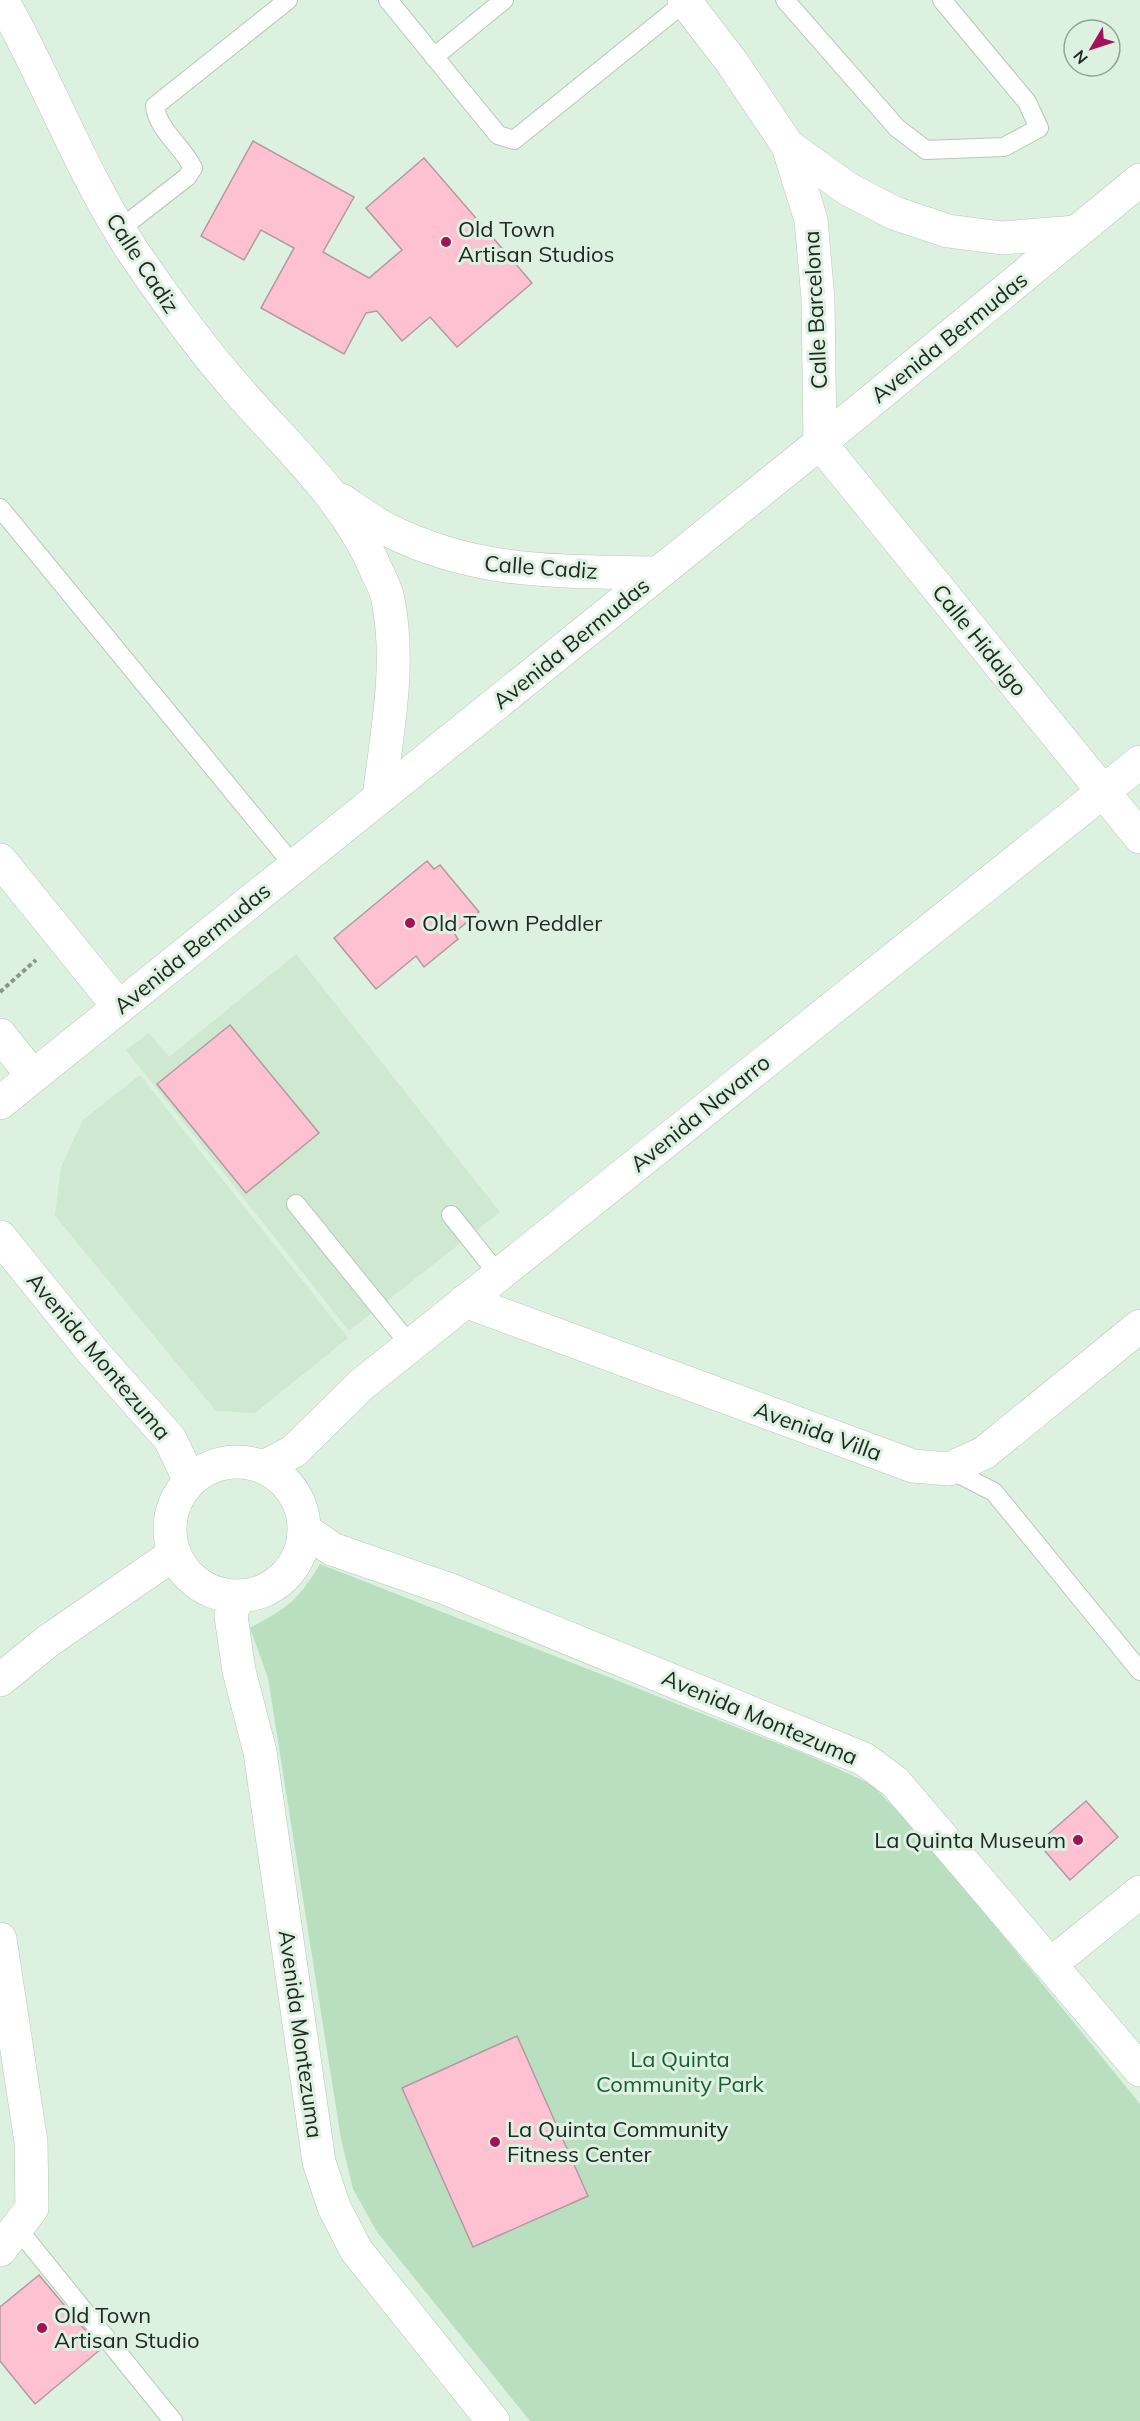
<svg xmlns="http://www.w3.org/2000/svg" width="1140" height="2421" font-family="Mulish,sans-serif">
  <rect width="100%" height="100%" fill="#ddf1e1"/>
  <g fill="#cee8d2">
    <polygon points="296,954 500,1212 349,1331 126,1050 149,1033 169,1057"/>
    <polygon points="140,1075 348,1338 255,1413 216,1411 55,1216 61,1167 83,1120"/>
  </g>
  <path fill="#b9dfc0" d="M320,1564L810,1756L871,1784L922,1836L1140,2104V2421H530L377,2232L353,2189L341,2139L268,1678L250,1628C287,1608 298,1601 320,1564Z"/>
  <g fill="#fec1d2" stroke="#b29aa0" stroke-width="1.5">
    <polygon points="253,141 354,197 323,252 369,278 402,250 366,208 424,158 532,283 457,347 430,317 402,341 377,311 366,313 344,354 261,308 294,248 261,230 244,260 201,236"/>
    <polygon points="427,861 434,869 440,865 479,912 454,933 458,939 424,967 416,956 376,989 334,938"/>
    <polygon points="230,1025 319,1133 246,1193 157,1084"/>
    <polygon points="1086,1801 1118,1837 1070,1880 1038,1843"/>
    <polygon points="517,2036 588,2196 473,2247 402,2088"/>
    <polygon points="39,2275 101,2349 35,2404 0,2361 0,2307"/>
  </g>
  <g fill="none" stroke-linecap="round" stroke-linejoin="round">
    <g stroke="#b5c8b8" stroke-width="20">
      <g id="lane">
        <polyline points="388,0 498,135 514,140 685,2"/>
        <polyline points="785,0 897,128 926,150 1004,147 1039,128 1027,102 942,0"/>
        <polyline points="434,57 504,0"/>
        <path d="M120,229L187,177L193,168C183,147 157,129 155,106L288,0"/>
        <polyline points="0,508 294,866"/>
        <polyline points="296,1204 410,1345"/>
        <polyline points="451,1215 498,1274"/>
        <polyline points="949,1469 994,1492 1140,1671"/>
        <polyline points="18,2229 173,2421"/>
      </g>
    </g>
    <g stroke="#b5c8b8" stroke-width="34">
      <g id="street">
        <path d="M2,0C49,83 81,173 134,253C166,300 199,346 237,389C288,448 348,500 378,574C382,582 387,591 388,600C401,664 387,733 379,797"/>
        <polyline points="684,0 731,61 788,146 811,220 818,299 820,443 1140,837"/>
        <polyline points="788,146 848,189 894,213 948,231 1002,238 1076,232"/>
        <path d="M341,500C356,510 372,522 388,530C478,575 560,571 657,573"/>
        <polyline points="0,860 119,1007"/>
        <polyline points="0,1035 33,1076"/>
        <polyline points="0,1237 93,1352 170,1439 190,1481"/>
        <polyline points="465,1301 913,1466 949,1469 984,1453 1140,1326"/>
        <circle cx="237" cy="1529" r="67"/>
        <polyline points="264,1467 294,1451 361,1385 1140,762"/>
        <polyline points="305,1530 332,1549 448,1589 864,1759 895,1782 1140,2070"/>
        <polyline points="236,1597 231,1616 239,1671 260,1752 319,2162 334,2207 356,2250 493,2421"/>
        <polyline points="0,1680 48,1641 174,1554"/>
        <polyline points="0,1939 31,2142 32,2208 0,2250"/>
        <polyline points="1051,1964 1140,1892"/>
      </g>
    </g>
    <g stroke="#b5c8b8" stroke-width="34">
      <polyline id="secondary" points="0,1103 820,443 1140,180"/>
    </g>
    <polyline stroke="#89978c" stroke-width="4" stroke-dasharray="4.5 3" stroke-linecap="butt" points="0,992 36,960"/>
    <use href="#lane" stroke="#fff" stroke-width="18"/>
    <use href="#street" stroke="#fff" stroke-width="33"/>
    <use href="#secondary" stroke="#fff" stroke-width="33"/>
  </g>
  <g fill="#a31256" stroke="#ddf1e1" stroke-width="2">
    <circle cx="446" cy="242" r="6"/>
    <circle cx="410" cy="923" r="6"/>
    <circle cx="1078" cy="1840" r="6"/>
    <circle cx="495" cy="2142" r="6"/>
    <circle cx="42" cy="2328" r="6"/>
  </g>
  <g text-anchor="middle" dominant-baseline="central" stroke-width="6" stroke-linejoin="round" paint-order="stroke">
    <g font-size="22" fill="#212823" stroke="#ddf1e1" text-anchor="start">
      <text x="458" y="229">Old Town<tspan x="458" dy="25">Artisan Studios</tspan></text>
      <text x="422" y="923">Old Town Peddler</text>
      <text x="1066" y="1840" text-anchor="end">La Quinta Museum</text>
      <text x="507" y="2129">La Quinta Community<tspan x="507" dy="25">Fitness Center</tspan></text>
      <text x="54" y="2315">Old Town<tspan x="54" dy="25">Artisan Studio</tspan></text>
    </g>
    <g font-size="22" fill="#212823" stroke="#ddf1e1">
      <text transform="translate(143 263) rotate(57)">Calle Cadiz</text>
      <text transform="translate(815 310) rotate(-93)">Calle Barcelona</text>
      <text transform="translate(949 337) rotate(-39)">Avenida Bermudas</text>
      <text transform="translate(541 567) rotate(4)">Calle Cadiz</text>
      <text transform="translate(980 640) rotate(51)">Calle Hidalgo</text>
      <text transform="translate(571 643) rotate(-39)">Avenida Bermudas</text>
      <text transform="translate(192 948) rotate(-39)">Avenida Bermudas</text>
      <text transform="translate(700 1113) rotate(-39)">Avenida Navarro</text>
      <text transform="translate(99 1356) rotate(50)">Avenida Montezuma</text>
      <text transform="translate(818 1431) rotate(20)">Avenida Villa</text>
      <text transform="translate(760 1717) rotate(23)">Avenida Montezuma</text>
      <text transform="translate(301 2034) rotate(82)">Avenida Montezuma</text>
    </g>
    <g font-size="22" fill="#175f31" stroke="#ddf1e1">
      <text x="680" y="2059">La Quinta<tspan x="680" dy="25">Community Park</tspan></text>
    </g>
  </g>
  <g transform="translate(1092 48) rotate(231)"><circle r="28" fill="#ddf1e1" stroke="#92a195" stroke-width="1.5"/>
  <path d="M0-4.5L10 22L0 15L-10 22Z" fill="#a31256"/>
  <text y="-9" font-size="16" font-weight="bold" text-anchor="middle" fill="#212823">N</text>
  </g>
</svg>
